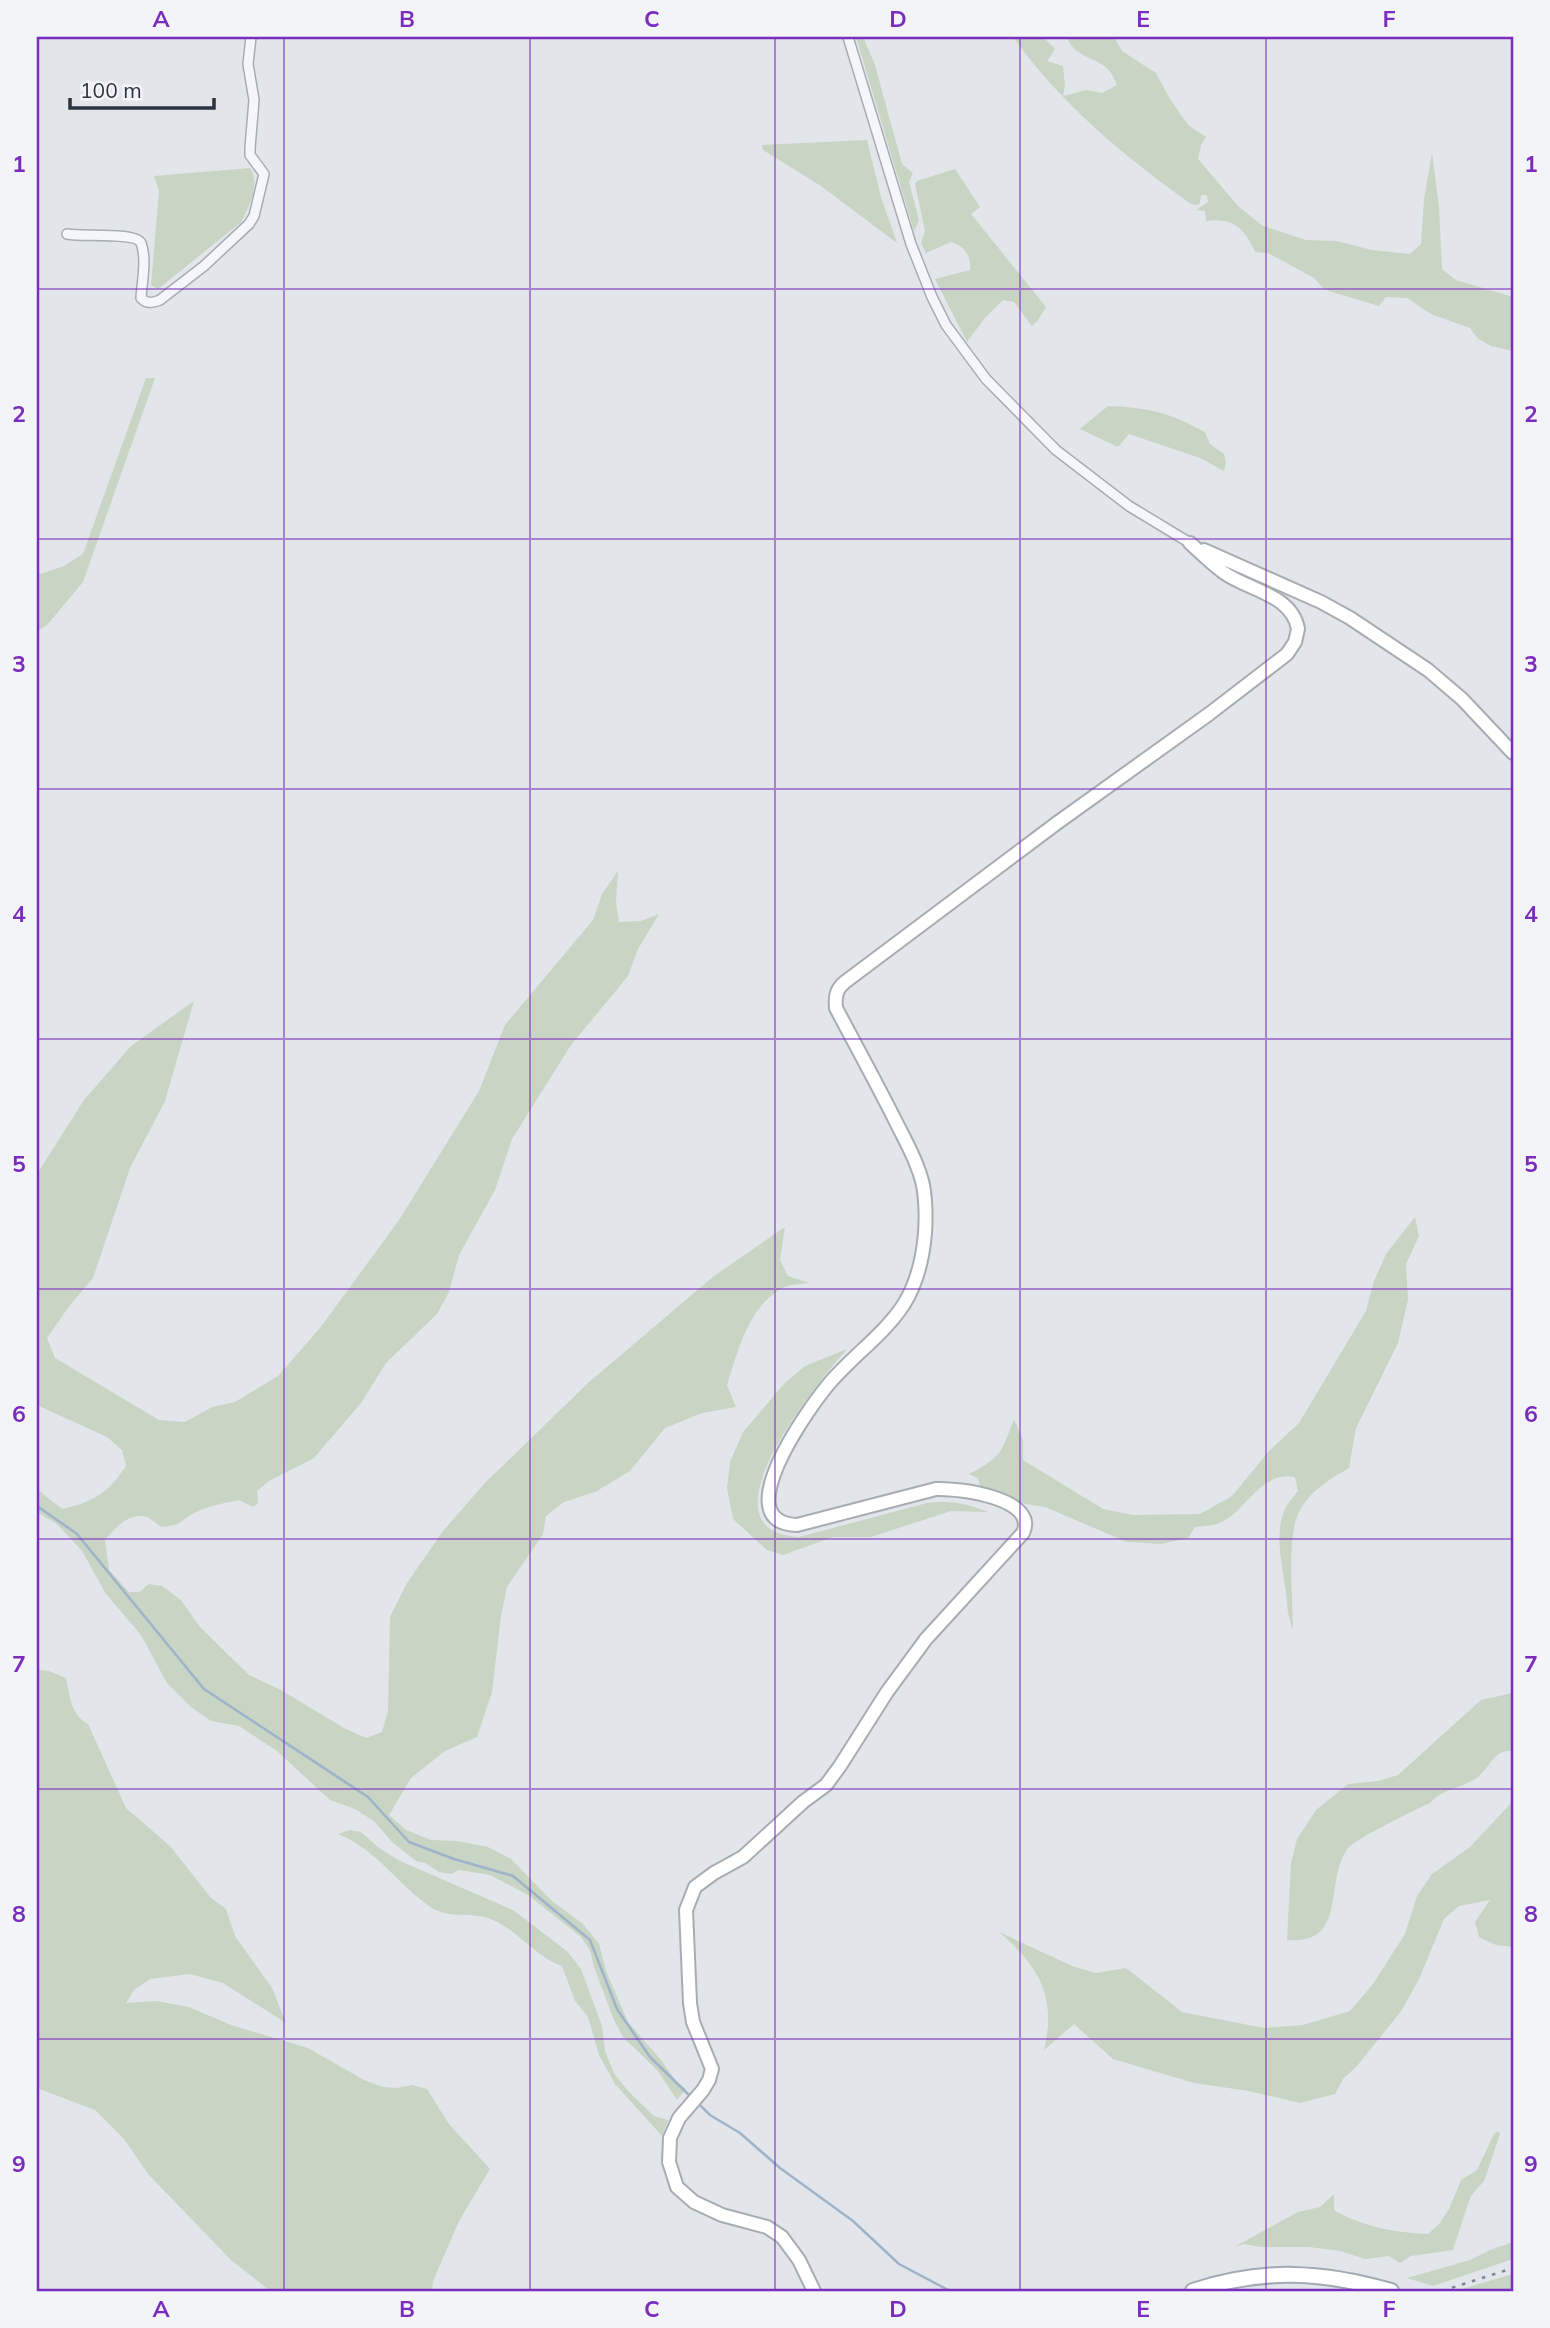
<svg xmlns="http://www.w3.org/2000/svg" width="1550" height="2328" font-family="Mulish,sans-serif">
  <rect width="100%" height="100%" fill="#e2e6ea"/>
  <g fill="#c8d4c4">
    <polygon points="856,37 863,37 875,65 902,164 913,173 909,182 919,220 914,231"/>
    <path d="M1013,37H1043L1055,49L1047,61L1063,66L1065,86L1063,96L1086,90L1102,93L1117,85C1108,60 1094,63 1077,51C1072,48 1069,41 1066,37H1114L1122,51L1156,73L1170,99L1188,125L1206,137L1201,145L1198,159L1239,207L1263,226L1306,240L1337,241L1372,250L1410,254L1421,244L1424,199L1432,153L1439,207L1442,269L1456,280L1513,297V351L1491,346L1477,338L1470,328L1431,314L1407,298L1386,297L1379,306L1332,292L1323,288L1314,278L1268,253L1255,252C1245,228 1232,217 1206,221L1205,211L1196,210L1208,202L1207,195H1201L1200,203L1197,205L1191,204C1124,156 1061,104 1013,37Z"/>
    <polygon points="867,140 881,197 897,243 821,186 763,150 762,145"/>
    <path d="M250,168C261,183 249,207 241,222L158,289L151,285L159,191L154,176Z"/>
    <path d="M955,169L980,207L971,214L1046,307L1038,320L1032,326L1014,302L1003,300L985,318L967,342L935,279L970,270C971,255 965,247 951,242L926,253L921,243L925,231L915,184L917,181Z"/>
    <polygon points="146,378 155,378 83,582 47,625 37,631 37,575 64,566 83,554"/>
    <path d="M1108,406C1150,408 1168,412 1205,432L1210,444L1224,454L1226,463L1224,471L1200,458L1129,434L1118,447L1080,429Z"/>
    <path d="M618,871L616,902L619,922L641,921L659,914L638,949L628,976L571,1045L512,1139L495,1190L459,1255L449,1292L437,1314L386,1363L361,1403L314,1458L269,1481L257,1491L258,1503L253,1507L239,1500C225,1503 208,1506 196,1512C178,1521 185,1525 161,1527C157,1524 151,1519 147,1517C130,1511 114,1529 105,1540L109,1570L129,1592H139L149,1584L162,1586L181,1600L200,1627L249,1675L281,1690L344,1728L366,1738L382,1732L388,1711L390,1617L407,1583L443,1531L485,1483L588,1383L714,1276L785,1227L780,1260L788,1276L809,1283C802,1284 794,1284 788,1286C750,1300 738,1351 727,1385L736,1407L702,1413L665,1428L630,1471L595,1492L564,1502L546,1516L543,1534L507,1587L501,1616L492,1692L477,1737L445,1751L411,1778L389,1815L406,1830L431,1840L457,1841L488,1847L511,1859L552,1901L583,1924L599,1944L606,1971L628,2022L661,2060L676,2081L686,2089L677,2100L658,2071L623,2037L614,2020L594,1967L590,1950L581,1937L528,1895L490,1875L459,1870L451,1874L439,1872L425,1863L416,1861L392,1842L374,1821L355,1809L330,1800L277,1751L239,1726L211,1721L191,1707L167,1683L141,1635L106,1594L82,1551L57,1524L37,1512V1489L62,1509C94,1502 108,1493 126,1466L122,1450L107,1437L37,1405V1174L84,1100L131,1046L194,1001L165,1101L130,1168L93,1278L70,1305L47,1338L55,1358L159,1420L185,1422L212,1407L235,1402L278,1376L320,1328L399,1220L479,1091L505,1025L593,920L602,894Z"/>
    <path d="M1415,1217L1419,1236L1406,1264L1408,1300L1398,1343L1356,1428L1349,1468C1330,1479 1311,1490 1300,1510C1286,1534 1293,1600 1293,1629C1286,1614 1288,1602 1285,1586C1282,1562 1274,1533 1285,1509C1288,1503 1294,1496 1298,1491L1295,1477C1259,1470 1245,1515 1217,1524C1211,1526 1202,1526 1195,1527L1188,1538L1161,1544L1127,1542L1045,1507L1026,1504L980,1488L978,1478L969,1474C1002,1457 1001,1453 1014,1419L1023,1440V1460L1103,1509L1133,1515L1200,1514L1232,1496L1270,1450L1299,1423L1366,1311L1374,1281L1386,1254Z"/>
    <path d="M847,1349C819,1381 694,1531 799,1537L927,1503C950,1500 967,1503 988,1512L951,1511L871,1537H833L783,1555L767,1550L733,1519L727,1488L730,1462L743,1432L784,1384L805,1366Z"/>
    <path d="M37,1670L49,1671L66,1678C70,1696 70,1714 88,1724L126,1808L170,1846L211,1898L226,1909L235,1936L272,1988L286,2023L223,1983L190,1974L150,1979L134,1990L126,2003L156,2001L189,2007L231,2025L308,2048L364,2080L383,2087L397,2088L412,2085L427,2089L449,2124L490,2169L459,2221L433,2281L432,2291H270L231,2260L148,2174L124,2139L95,2110L37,2088Z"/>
    <path d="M1513,1693V1751C1494,1749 1491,1766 1479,1776C1463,1789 1445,1787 1430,1803C1418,1808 1354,1840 1348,1848C1323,1882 1349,1945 1287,1940L1291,1863L1297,1839L1316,1810L1348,1784L1378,1781L1398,1775L1481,1700Z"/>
    <path d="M1513,1801V1882L1510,1884L1513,1886V1947L1496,1945L1479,1937L1475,1922L1490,1900L1459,1906L1444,1919L1419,1979L1402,2010L1357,2066L1343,2079L1335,2094L1300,2103L1249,2091L1194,2083L1113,2059L1074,2024L1044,2050C1057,1997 1039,1966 999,1932L1072,1966L1096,1973L1126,1968L1182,2012L1264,2028L1303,2025L1350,2011L1373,1984L1405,1934L1417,1896L1432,1874L1470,1847Z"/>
    <path d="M350,1830L361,1832L379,1848L400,1861L513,1910L568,1952L581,1969L602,2026L605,2051L615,2075L629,2092L654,2116L668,2120L662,2136L615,2084L599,2055L588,2017L575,2001L562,1966C533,1956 516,1926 485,1917C467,1913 448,1918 432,1908C399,1886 375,1848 338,1834Z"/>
    <path d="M1498,2131L1500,2134L1484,2181L1471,2196L1467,2207L1453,2250L1411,2256L1400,2263L1389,2256L1365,2259L1340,2251L1309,2247H1260L1244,2244L1234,2247L1298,2212L1320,2207L1334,2194V2210C1360,2226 1397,2233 1428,2234L1439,2224L1449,2209L1461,2180L1477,2170L1494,2134Z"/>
    <polygon points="1513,2242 1513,2259 1433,2286 1407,2278 1470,2260 1490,2250"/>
    <polygon points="1513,2274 1513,2291 1455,2291"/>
  </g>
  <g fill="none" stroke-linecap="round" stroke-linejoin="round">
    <g stroke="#9fb3c9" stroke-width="2.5">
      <polyline points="37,1506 77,1534 204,1689 368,1797 409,1842 454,1859 513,1876 590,1940 617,2009 650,2057 691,2097"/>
      <polyline points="699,2104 710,2115 740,2133 780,2168 853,2221 899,2264 950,2291"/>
    </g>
    <g stroke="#a7adb4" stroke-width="12">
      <g id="street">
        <polyline points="848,37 911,244 932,297 946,325 986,379 1056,450 1129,506 1190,543"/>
        <path d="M67,234C82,237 136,232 141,243C147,259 142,281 141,298C147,304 152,303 160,300L204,266L249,224L254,216L264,174L250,155V148L254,100L248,64L251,37"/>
      </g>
    </g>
    <g stroke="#a7adb4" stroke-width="16">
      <g id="secondary">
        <polyline points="1204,550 1321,602 1350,618 1428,670 1462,699 1513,753"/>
        <path d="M814,2291L799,2260L782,2237L767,2227L722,2215L694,2202L677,2187L669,2162L670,2138L679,2118L703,2090L709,2080L712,2069L693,2022L690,2003L686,1910L695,1887L714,1873L743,1857L803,1802L826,1785L840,1766L887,1692L926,1639L1023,1533C1039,1498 958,1488 936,1489L797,1525C726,1523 808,1409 828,1385C851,1357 884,1335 904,1304C917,1283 923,1257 925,1233C926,1217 926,1201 923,1185C918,1163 906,1142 896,1122C877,1084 856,1046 836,1008C835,997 836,989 845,982L1057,823L1209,714L1287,654L1295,642L1298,629C1292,594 1247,590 1223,572C1211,563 1201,553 1190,543"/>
      </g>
    </g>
    <g stroke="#a2aab6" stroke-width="18">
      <path id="primary" d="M1193,2291C1262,2268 1322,2271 1391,2291"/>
    </g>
    <use href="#street" stroke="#f5f6f9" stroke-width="9"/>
    <use href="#secondary" stroke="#fff" stroke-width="12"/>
    <use href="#primary" stroke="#fff" stroke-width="14"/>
    <polyline stroke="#7c8594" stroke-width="2.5" stroke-dasharray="3.5 7" stroke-linecap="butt" points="1442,2291 1513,2268"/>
  </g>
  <path fill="none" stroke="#7b2cbf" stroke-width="2" stroke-opacity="0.55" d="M284,37V2291M530,37V2291M775,37V2291M1020,37V2291M1266,37V2291M37,289H1513M37,539H1513M37,789H1513M37,1039H1513M37,1289H1513M37,1539H1513M37,1789H1513M37,2039H1513"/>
  <rect width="1550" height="2328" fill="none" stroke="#f2f4f8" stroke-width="77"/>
  <path d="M70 98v10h144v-10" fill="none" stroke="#2b3342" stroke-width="3.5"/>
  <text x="80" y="98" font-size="21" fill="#2b3342" stroke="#f2f4f8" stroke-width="5" paint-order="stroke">100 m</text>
  <rect x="38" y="38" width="1474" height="2252" fill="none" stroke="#7b2cbf" stroke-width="2.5"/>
  <g font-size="23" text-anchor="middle" font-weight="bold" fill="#7b2cbf">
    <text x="161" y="27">A</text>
    <text x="407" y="27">B</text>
    <text x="652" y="27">C</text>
    <text x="898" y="27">D</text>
    <text x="1143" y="27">E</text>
    <text x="1389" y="27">F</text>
    <text x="19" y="172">1</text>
    <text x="1531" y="172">1</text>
    <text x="19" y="422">2</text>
    <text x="1531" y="422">2</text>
    <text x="19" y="672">3</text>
    <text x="1531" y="672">3</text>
    <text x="19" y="922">4</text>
    <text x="1531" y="922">4</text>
    <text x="19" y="1172">5</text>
    <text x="1531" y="1172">5</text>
    <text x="19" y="1422">6</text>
    <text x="1531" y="1422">6</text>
    <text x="19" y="1672">7</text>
    <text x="1531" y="1672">7</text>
    <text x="19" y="1922">8</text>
    <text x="1531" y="1922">8</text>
    <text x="19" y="2172">9</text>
    <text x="1531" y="2172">9</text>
    <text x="161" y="2317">A</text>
    <text x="407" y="2317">B</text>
    <text x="652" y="2317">C</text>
    <text x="898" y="2317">D</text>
    <text x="1143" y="2317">E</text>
    <text x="1389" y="2317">F</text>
  </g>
</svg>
